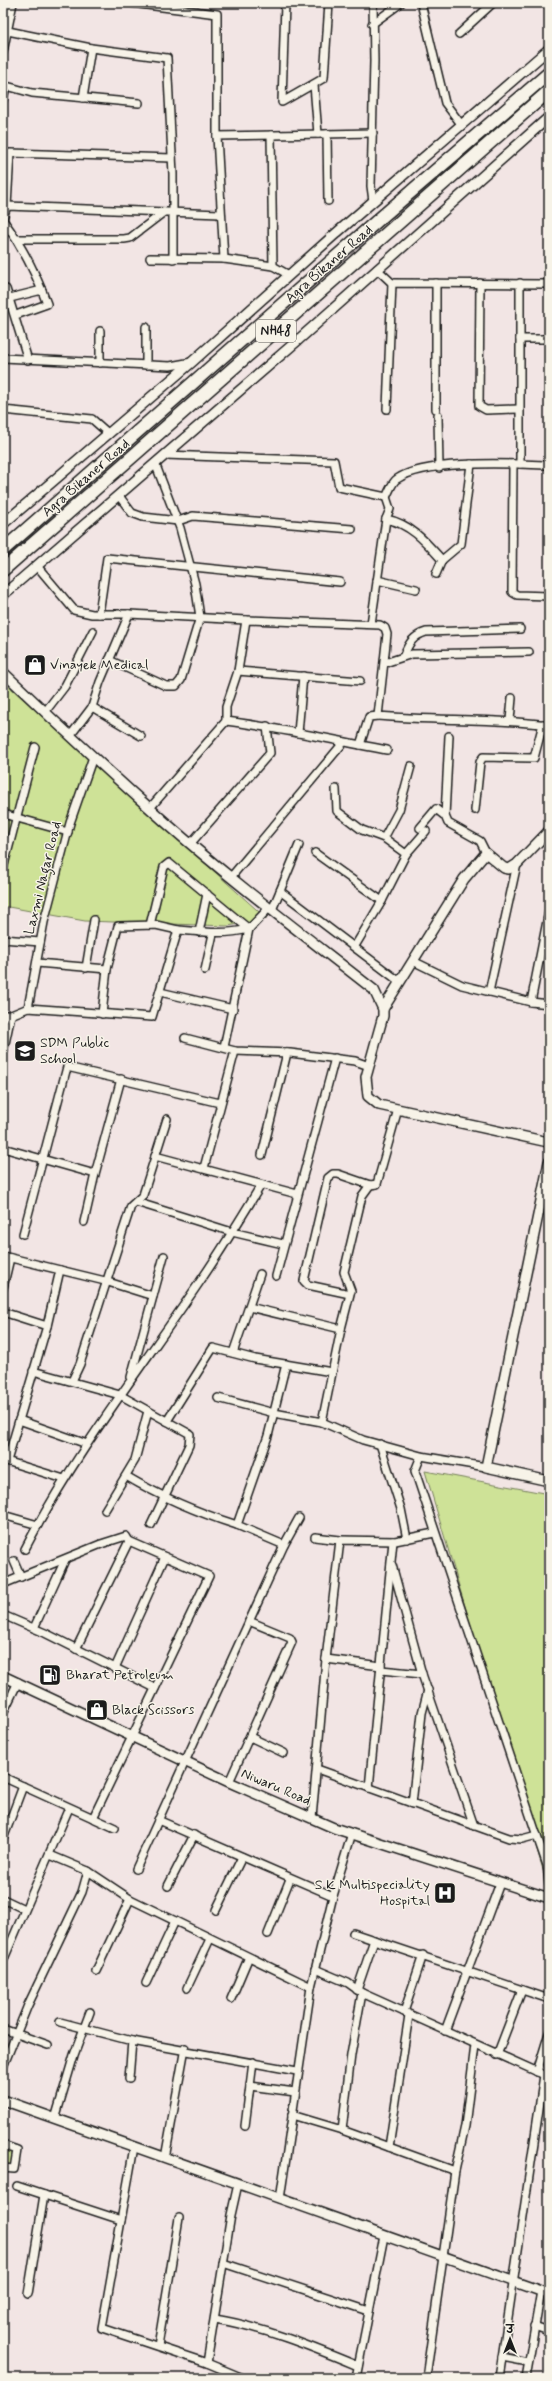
<svg xmlns="http://www.w3.org/2000/svg" width="552" height="2381" font-family="Mynerve,'Playpen Sans Deva',sans-serif">
  <rect width="100%" height="100%" fill="#f2e5e4"/>
  <filter id="ink" filterUnits="userSpaceOnUse"><feTurbulence type="fractalNoise" baseFrequency=".025" numOctaves="2"/><feDisplacementMap in="SourceGraphic" scale="8" xChannelSelector="R" yChannelSelector="G"/><feConvolveMatrix kernelMatrix="1 2 1 2 8 2 1 2 1" color-interpolation-filters="sRGB"/></filter>
  <g filter="url(#ink)">
    <g fill="#cee297" stroke="#757f5a">
      <polygon points="3,681 267,919 228,926 85,921 3,906"/>
      <polygon points="425,1471 549,1494 549,1890"/>
      <polygon points="3,2147 14,2151 11,2167 3,2166"/>
    </g>
    <g fill="none" stroke-linecap="round" stroke-linejoin="round">
      <g stroke="#1c1c1c" stroke-width="10">
        <g id="minor">
          <polyline points="131,3 217,14 217,136"/>
          <polyline points="285,3 282,102 324,78 329,3"/>
          <polyline points="373,3 374,61 371,186 373,201"/>
          <polyline points="421,3 445,103 461,124"/>
          <polyline points="372,24 401,3"/>
          <polyline points="3,30 91,48 167,58 173,174 173,259"/>
          <polyline points="459,34 493,3"/>
          <polyline points="3,52 13,3"/>
          <polyline points="3,85 32,93 139,103"/>
          <polyline points="314,85 318,134"/>
          <polyline points="83,98 91,48"/>
          <polyline points="3,100 6,86"/>
          <polyline points="327,134 328,201"/>
          <polyline points="271,135 273,266"/>
          <polyline points="7,206 10,153 172,158"/>
          <polyline points="3,218 7,206 220,214"/>
          <path d="M3,220C22,246 36,273 47,304L16,315"/>
          <polyline points="17,239 124,239 130,238 164,212"/>
          <polyline points="150,258 224,259 273,266 289,275"/>
          <polyline points="224,259 217,136 373,133"/>
          <polyline points="377,269 392,283"/>
          <polyline points="436,283 436,409"/>
          <polyline points="480,283 479,406 486,410 519,409"/>
          <polyline points="520,283 520,464"/>
          <polyline points="3,288 6,289 28,360"/>
          <polyline points="10,298 42,290"/>
          <polyline points="146,327 146,365"/>
          <polyline points="520,339 549,339"/>
          <polyline points="3,358 170,366 192,362"/>
          <polyline points="100,363 100,331"/>
          <polyline points="387,409 392,283 549,284"/>
          <polyline points="3,410 92,419 109,434"/>
          <polyline points="438,415 439,468"/>
          <path d="M165,455L334,461L339,487L386,497C389,492 392,482 397,479C426,459 513,464 549,465"/>
          <polyline points="513,464 512,592 517,595 549,596"/>
          <polyline points="119,496 132,513 143,517 178,521 193,516 352,529"/>
          <path d="M386,497L390,509L386,519C411,524 426,542 442,560"/>
          <polyline points="37,566 74,610 92,614 129,614 246,620"/>
          <polyline points="436,574 442,560 461,544 471,464"/>
          <polyline points="377,580 416,589"/>
          <polyline points="99,614 107,558 340,582"/>
          <polyline points="371,624 386,519"/>
          <path d="M404,655C409,643 413,636 426,632L520,629"/>
          <polyline points="109,660 166,686 176,686 181,680 200,617 195,584 180,528 155,463"/>
          <polyline points="385,663 412,654 529,652"/>
          <path d="M238,671L246,620L380,625L385,628L387,634L378,716C435,721 492,718 549,725"/>
          <path d="M360,681L238,671L226,707V721C280,728 333,740 387,750"/>
          <polyline points="92,707 141,736"/>
          <polyline points="45,712 65,686 93,631"/>
          <polyline points="510,720 512,698"/>
          <polyline points="298,733 303,676"/>
          <polyline points="70,736 92,707 100,682 129,614"/>
          <polyline points="449,736 445,816 448,823 480,841 486,853"/>
          <polyline points="360,745 369,717 378,716"/>
          <polyline points="336,789 337,811 362,830 384,838"/>
          <polyline points="150,808 226,721"/>
          <polyline points="475,810 480,762 483,757 534,758 543,724"/>
          <polyline points="3,814 68,832"/>
          <polyline points="420,828 436,809 445,816"/>
          <polyline points="191,843 270,753 267,726"/>
          <polyline points="315,853 382,901"/>
          <polyline points="406,854 426,831"/>
          <polyline points="3,869 35,747"/>
          <polyline points="231,877 343,743"/>
          <polyline points="280,891 299,845"/>
          <polyline points="272,910 280,891 400,982"/>
          <polyline points="150,925 164,867 169,863 249,929"/>
          <polyline points="199,932 207,894"/>
          <polyline points="3,939 40,942"/>
          <polyline points="355,946 382,901 406,854 384,838 399,810 411,766"/>
          <polyline points="413,961 462,985 531,1002 549,1004"/>
          <polyline points="37,963 107,969"/>
          <polyline points="86,968 94,920"/>
          <polyline points="205,970 213,934"/>
          <polyline points="160,992 233,1009"/>
          <polyline points="489,992 517,864"/>
          <polyline points="531,1002 549,911"/>
          <polyline points="28,1008 44,922 70,823 93,757"/>
          <polyline points="102,1014 107,969 118,926 156,925 178,930"/>
          <path d="M3,1015H11L28,1008L152,1017L178,930C203,932 224,935 249,929"/>
          <polyline points="185,1038 235,1051 290,1053 355,1061 369,1066"/>
          <polyline points="224,1047 249,929 269,908"/>
          <polyline points="3,1053 11,1015"/>
          <polyline points="3,1148 95,1174 121,1079"/>
          <polyline points="262,1155 287,1053"/>
          <polyline points="155,1156 297,1194"/>
          <polyline points="204,1168 235,1051"/>
          <polyline points="136,1202 232,1232 283,1244"/>
          <polyline points="84,1222 95,1174"/>
          <polyline points="23,1234 67,1067 220,1103"/>
          <polyline points="3,1256 105,1281 153,1296"/>
          <polyline points="276,1276 335,1058"/>
          <polyline points="3,1288 10,1258"/>
          <polyline points="351,1291 344,1272 362,1196 370,1185"/>
          <polyline points="249,1307 341,1329 350,1294 308,1285 304,1281 328,1178 333,1174 338,1174 370,1185 377,1184 398,1109"/>
          <polyline points="3,1312 47,1326"/>
          <polyline points="233,1353 260,1274"/>
          <polyline points="33,1371 120,1395 190,1434 189,1445 151,1525"/>
          <polyline points="131,1377 164,1256"/>
          <polyline points="72,1381 80,1364 131,1206 143,1195 167,1119"/>
          <polyline points="218,1398 274,1413 322,1422 341,1329"/>
          <polyline points="19,1420 87,1444"/>
          <polyline points="167,1421 213,1348 255,1359 332,1372"/>
          <polyline points="322,1422 363,1440 421,1456 486,1467"/>
          <polyline points="380,1444 401,1509 407,1539"/>
          <polyline points="421,1456 415,1471 540,1845 547,1865 549,1884"/>
          <polyline points="3,1460 64,1479"/>
          <polyline points="7,1461 47,1326 60,1270"/>
          <path d="M126,1476C163,1498 196,1512 237,1525"/>
          <polyline points="105,1510 135,1460 148,1411"/>
          <polyline points="3,1515 38,1525"/>
          <polyline points="315,1537 340,1540"/>
          <polyline points="284,1545 237,1525 268,1436 286,1364"/>
          <path d="M25,1549C74,1454 139,1371 199,1283C221,1251 241,1218 261,1185"/>
          <polyline points="14,1561 21,1577"/>
          <polyline points="392,1565 422,1674 474,1826"/>
          <polyline points="3,1584 101,1544 126,1536 129,1541 209,1576 93,1818"/>
          <polyline points="3,1615 45,1633 155,1688"/>
          <polyline points="34,1628 65,1560"/>
          <polyline points="76,1649 129,1541"/>
          <polyline points="326,1659 381,1666"/>
          <polyline points="115,1668 165,1557"/>
          <polyline points="381,1670 422,1674"/>
          <polyline points="3,1713 18,1682"/>
          <polyline points="250,1737 284,1753"/>
          <polyline points="317,1769 509,1838 522,1839 537,1835"/>
          <polyline points="3,1777 115,1828"/>
          <polyline points="229,1782 292,1642 290,1638 249,1621"/>
          <polyline points="369,1788 393,1541"/>
          <polyline points="412,1804 422,1713 428,1690"/>
          <polyline points="312,1818 326,1659 340,1540 395,1541 434,1533"/>
          <polyline points="158,1820 333,1896"/>
          <polyline points="3,1839 23,1786"/>
          <polyline points="50,1855 88,1871 130,1899 311,1987"/>
          <polyline points="136,1869 284,1545 299,1518"/>
          <polyline points="168,1886 194,1835"/>
          <polyline points="3,1899 24,1909"/>
          <polyline points="216,1910 242,1857"/>
          <polyline points="353,1933 549,1999"/>
          <polyline points="268,1934 290,1879"/>
          <polyline points="3,1961 69,1808"/>
          <polyline points="315,1969 348,1983 362,1993 549,2077"/>
          <polyline points="96,1971 130,1899"/>
          <polyline points="146,1983 175,1921"/>
          <polyline points="187,1988 210,1939"/>
          <polyline points="357,1990 374,1940"/>
          <polyline points="231,1999 248,1959"/>
          <polyline points="404,2012 423,1955"/>
          <polyline points="60,2022 132,2041 297,2071"/>
          <polyline points="3,2029 48,2045"/>
          <polyline points="445,2031 500,1883"/>
          <polyline points="497,2055 522,1990"/>
          <polyline points="3,2067 28,2005 82,1892 88,1871"/>
          <polyline points="537,2072 549,2033"/>
          <polyline points="129,2079 132,2041"/>
          <polyline points="250,2086 295,2092"/>
          <polyline points="292,2115 342,2130 455,2171"/>
          <polyline points="55,2119 74,2055 90,2012"/>
          <polyline points="245,2126 253,2062"/>
          <polyline points="342,2130 351,2055 362,1993"/>
          <polyline points="3,2145 17,2150 14,2169 3,2168"/>
          <polyline points="134,2147 102,2328 207,2363 243,2378"/>
          <polyline points="389,2147 409,2015"/>
          <polyline points="165,2158 185,2048"/>
          <polyline points="17,2186 121,2220"/>
          <polyline points="280,2199 311,1987 333,1896 352,1833"/>
          <polyline points="223,2263 369,2311"/>
          <polyline points="28,2294 44,2195"/>
          <path d="M215,2319C264,2327 312,2347 358,2366"/>
          <polyline points="534,2326 549,2331"/>
          <polyline points="158,2346 179,2218"/>
          <polyline points="502,2357 528,2362"/>
          <polyline points="207,2363 231,2215 238,2184"/>
          <polyline points="356,2378 384,2236"/>
          <polyline points="426,2378 455,2171 465,2126 475,2045"/>
          <polyline points="499,2378 544,2075"/>
          <polyline points="526,2378 541,2291"/>
        </g>
      </g>
      <g stroke="#1c1c1c" stroke-width="12">
        <g id="tertiary">
          <polyline points="3,524 192,362 333,236 549,49"/>
          <polyline points="3,595 297,341 549,117"/>
          <path d="M3,672C56,723 110,773 165,822C232,881 304,935 374,990L383,1009V1016L366,1077L368,1096L379,1105L548,1142L549,1144"/>
          <polyline points="383,1009 464,879 486,853 504,868 509,869 517,864 549,831"/>
          <polyline points="549,1162 486,1467 549,1481"/>
          <polyline points="3,1676 229,1782 334,1828 549,1898"/>
          <polyline points="3,2100 549,2294"/>
        </g>
      </g>
      <g stroke="#1c1c1c" stroke-width="15">
        <g id="trunk">
          <polyline points="3,550 377,221 549,73"/>
          <polyline points="3,570 549,91"/>
        </g>
      </g>
      <use href="#minor" stroke="#f7f3e8" stroke-width="7"/>
      <use href="#tertiary" stroke="#f7f3e8" stroke-width="9"/>
      <use href="#trunk" stroke="#f7f3e8" stroke-width="12"/>
    </g>
  </g>
  <defs>
    <g id="shop-square" transform="scale(1.15)"><rect x="-9" y="-9" width="18" height="18" rx="4" fill="#1c1c1c" stroke="#f7f3e8"/><path d="M-5-2.5h2.3a2.7 3.5 0 0 1 5.4 0H5L5.5 6h-11ZM-1.5-2.5h3a1.5 2.3 0 0 0-3 0Z" fill="#fff"/></g>
    <g id="school-square" transform="scale(1.15)"><rect x="-9" y="-9" width="18" height="18" rx="4" fill="#1c1c1c" stroke="#f7f3e8"/><path d="M0-5L7-2L0 1L-7-2ZM-4 1L0 2.5L4 1V4Q0 6-4 4Z" fill="#fff"/></g>
    <g id="fuel-square" transform="scale(1.15)"><rect x="-9" y="-9" width="18" height="18" rx="4" fill="#1c1c1c" stroke="#f7f3e8"/><path d="M-5.5-6h7V0h2V4h1.3V-2.5L3-4.5l.8-.8L6-3V5H2.5V1h-1V6h-7ZM-4.2-4.7v3.2H.2V-4.7Z" fill="#fff"/></g>
    <g id="hospital-square" transform="scale(1.15)"><rect x="-9" y="-9" width="18" height="18" rx="4" fill="#1c1c1c" stroke="#f7f3e8"/><path d="M-5-5h3v3.5h4V-5h3V5h-3V1.5h-4V5h-3Z" fill="#fff"/></g>
  </defs>
  <g fill-rule="evenodd">
    <use href="#shop-square" x="35" y="665"/>
    <use href="#school-square" x="25" y="1051"/>
    <use href="#fuel-square" x="50" y="1675"/>
    <use href="#shop-square" x="97" y="1710"/>
    <use href="#hospital-square" x="445" y="1893"/>
  </g>
  <g text-anchor="middle" dominant-baseline="central" stroke-width="3" stroke-linejoin="round" paint-order="stroke">
    <rect fill="#f7f3e8" stroke="#5e5c59" stroke-width="1" x="256" y="320" width="40" height="22" rx="3"/>
    <g font-size="13" font-weight="bold" fill="#1c1c1c">
      <text x="276" y="331">NH48</text>
    </g>
    <g font-size="14" fill="#1c1c1c" stroke="#f7f3e8">
      <text transform="translate(329 264) rotate(-41)">Agra Bikaner Road</text>
      <text transform="translate(86 478) rotate(-41)">Agra Bikaner Road</text>
      <text transform="translate(43 878) rotate(-76)">Laxmi Nagar Road</text>
      <text transform="translate(276 1787) rotate(23)">Niwaru Road</text>
    </g>
    <g font-size="14" fill="#1c1c1c" stroke="#f7f3e8" text-anchor="start">
      <text x="50" y="665">Vinayek Medical</text>
      <text x="40" y="1043">SDM Public<tspan x="40" dy="16">School</tspan></text>
      <text x="66" y="1675">Bharat Petroleum</text>
      <text x="112" y="1710">Black Scissors</text>
      <text x="430" y="1885" text-anchor="end">S K Multispeciality<tspan x="430" dy="16">Hospital</tspan></text>
    </g>
  </g>
  <rect width="552" height="2381" fill="none" stroke="#f7f3e8" stroke-width="16"/>
  <rect x="8" y="8" width="536" height="2365" fill="none" stroke="#1c1c1c" stroke-width="1.5" filter="url(#ink)"/>
  <g transform="translate(510 2339)" stroke="#f7f3e8" stroke-width="3" paint-order="stroke">
  <path d="M0-3L7 15L0 10L-7 15Z" fill="#1c1c1c"/>
  <text y="-6" font-size="11" font-weight="bold" text-anchor="middle" fill="#1c1c1c">उ</text>
  </g>
</svg>
